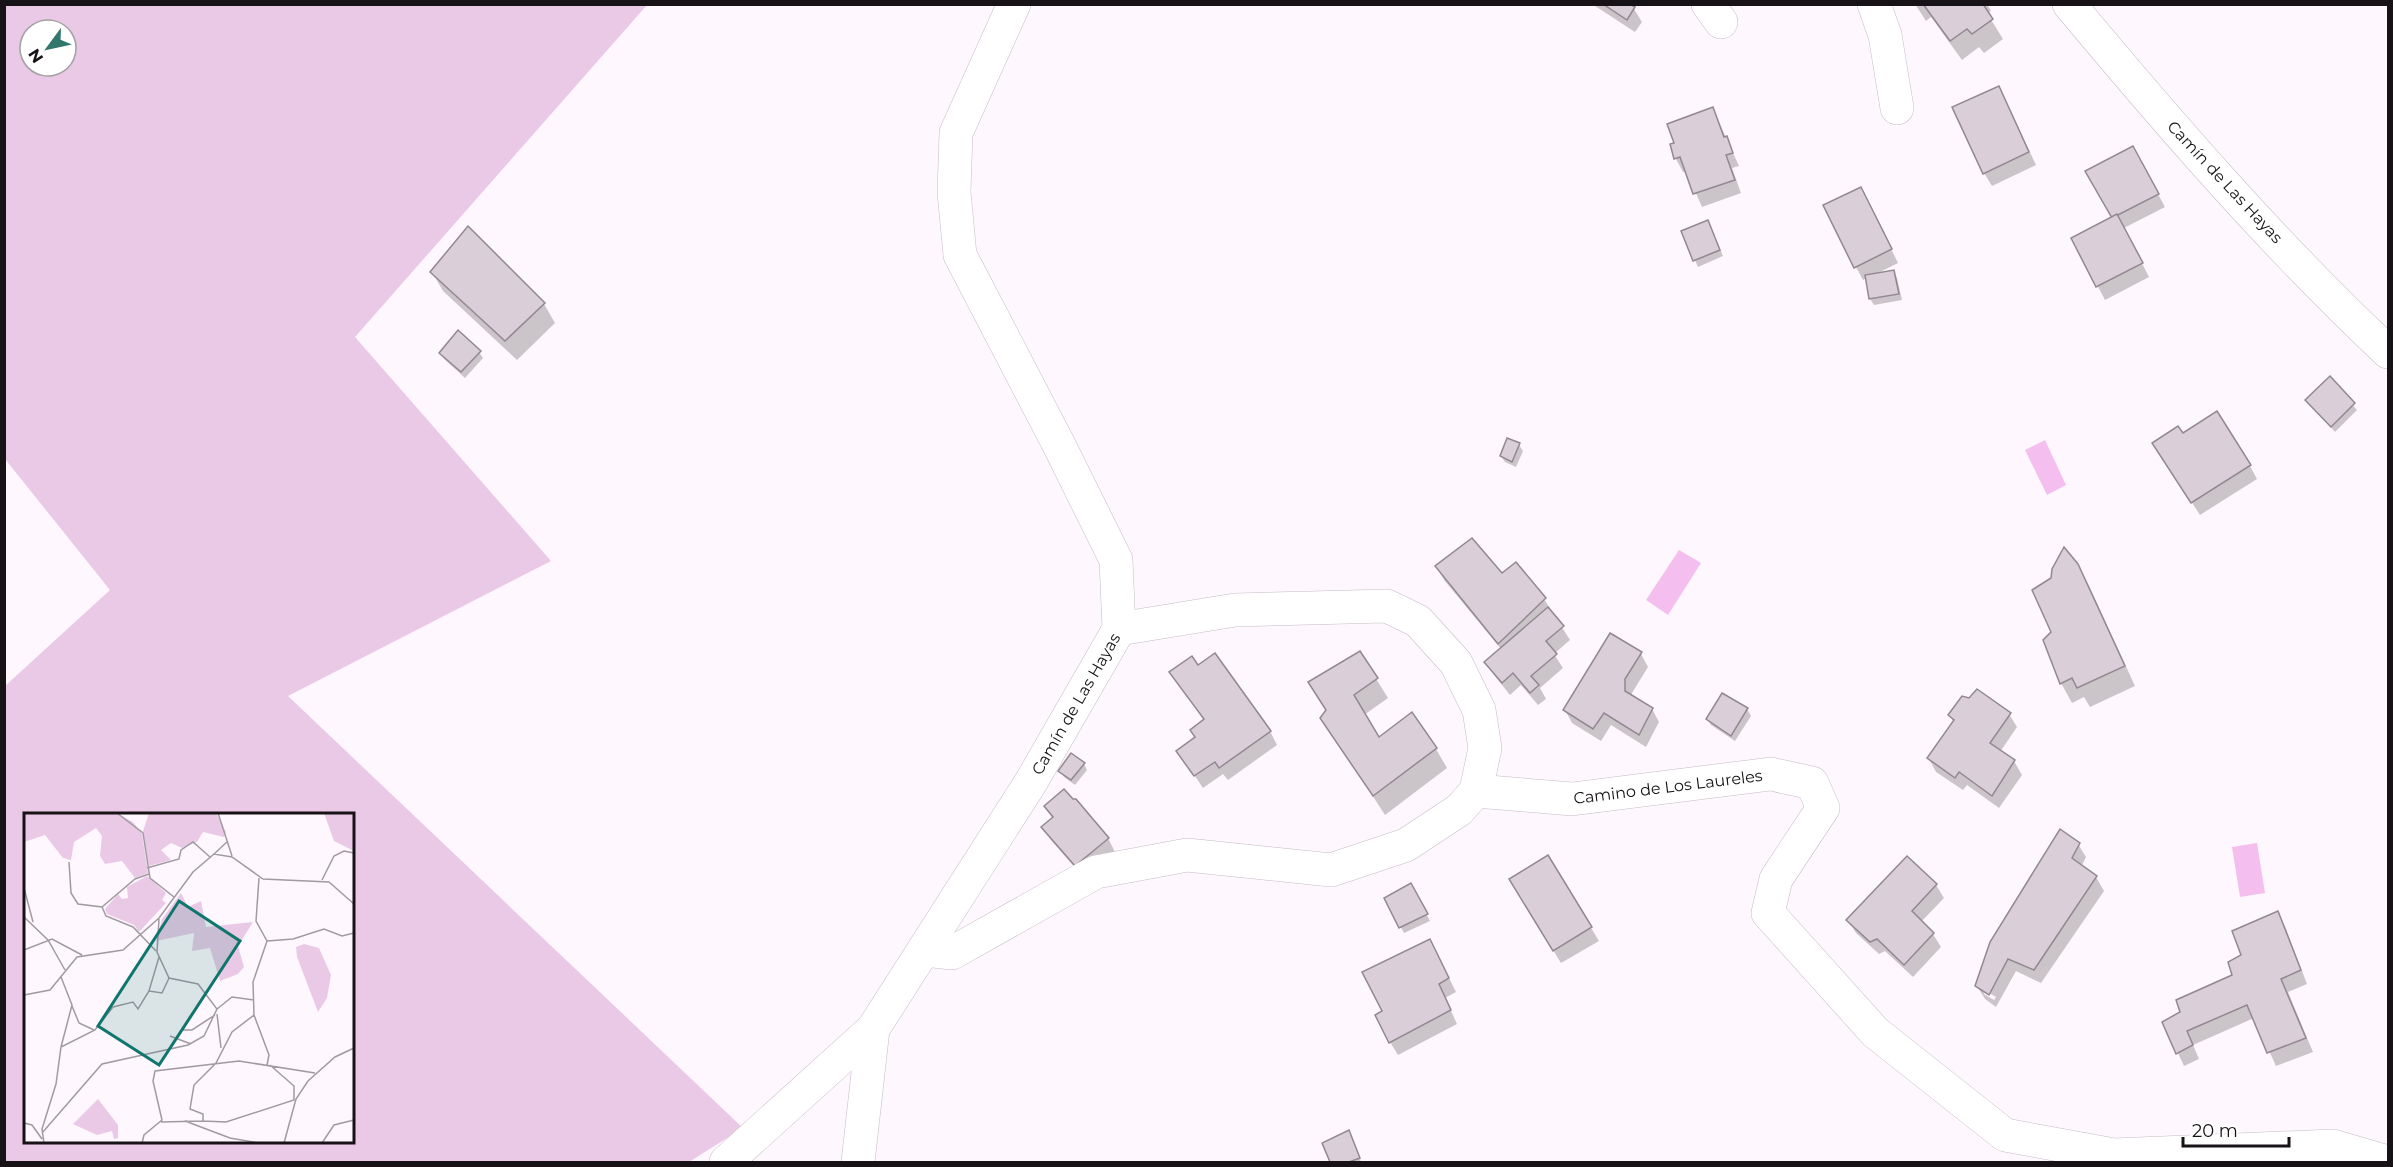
<svg xmlns="http://www.w3.org/2000/svg" width="2393" height="1167" font-family="Montserrat,sans-serif">
  <rect width="100%" height="100%" fill="#fef7fd"/>
  <path fill="#eac9e6" fill-rule="evenodd" d="M5,5H647L355,337L551,561L288,696L743,1128L689,1162H5V686L110,590L5,459ZM30,30H66V66H30ZM26,814H352V1142H26Z"/>
  <g fill="#f4bfee">
    <polygon points="2045,440 2066,485 2047,495 2025,450"/>
    <polygon points="1679,550 1701,563 1668,615 1646,600"/>
    <polygon points="2257,843 2265,893 2240,897 2232,847"/>
  </g>
  <g fill="#0003" fill-rule="evenodd">
    <polygon points="1592,4 1637,4 1634,9 1642,22 1635,32"/>
    <polygon points="1915,4 1987,4 1991,11 1987,13 2003,39 1984,53 1979,47 1962,60 1931,17 1926,21"/>
    <polygon points="2006,101 2036,165 1992,186 1984,173"/>
    <polygon points="1713,109 1739,166 1732,168 1741,193 1702,207 1686,171 1683,172 1676,159 1672,145"/>
    <polygon points="2140,161 2165,207 2124,228 2149,277 2105,300 2073,239 2114,218"/>
    <polygon points="1868,202 1898,263 1876,274 1894,272 1897,278 1902,300 1874,305 1870,299 1867,278 1863,280 1856,267 1825,206"/>
    <polygon points="469,228 544,304 555,323 517,360 443,291 432,272"/>
    <polygon points="1711,228 1723,256 1698,267 1683,232"/>
    <polygon points="479,352 483,358 465,378 444,359 441,353"/>
    <polygon points="2330,379 2357,410 2335,432 2307,400"/>
    <polygon points="2182,435 2250,466 2257,479 2200,515 2162,456"/>
    <polygon points="1519,445 1523,451 1516,467 1505,462 1501,456"/>
    <polygon points="2077,565 2089,586 2135,686 2090,707 2084,697 2072,703 2061,683 2053,632"/>
    <polygon points="1437,567 1502,575 1544,599 1570,640 1554,654 1563,668 1540,688 1546,699 1538,705 1521,685 1510,695 1494,675 1486,662 1501,649 1444,580"/>
    <polygon points="1360,653 1388,698 1364,715 1378,739 1436,749 1447,768 1385,815 1322,718"/>
    <polygon points="1641,654 1648,667 1632,693 1632,697 1652,709 1659,722 1646,747 1611,725 1601,741 1572,723 1565,710"/>
    <polygon points="1197,667 1270,731 1277,745 1228,780 1223,774 1203,788 1178,751 1196,738 1205,721 1179,685"/>
    <polygon points="1723,695 1747,709 1751,716 1735,741 1711,725 1707,719"/>
    <polygon points="2009,714 2017,727 2000,752 2014,761 2022,775 1999,808 1967,785 1963,790 1936,772 1929,759 1954,723 1950,715"/>
    <polygon points="1084,764 1087,770 1075,785 1064,777 1060,771"/>
    <polygon points="1046,806 1108,838 1115,852 1084,878 1051,840 1043,827 1053,819"/>
    <path d="M2078,844L2086,857L2081,867L2096,877L2104,891L2041,983L2016,971L1996,1007L1985,999L1977,986ZM1984,990L1996,997L1994,1000L1984,994Z"/>
    <polygon points="1548,857 1599,941 1561,963 1518,893"/>
    <polygon points="1411,885 1430,921 1404,933 1386,898"/>
    <polygon points="1936,885 1944,898 1921,922 1933,934 1941,947 1913,977 1885,951 1879,954 1856,933 1848,920"/>
    <polygon points="2277,913 2285,926 2307,984 2288,992 2313,1052 2276,1066 2254,1018 2193,1045 2199,1059 2184,1066 2164,1023 2233,976 2243,956"/>
    <polygon points="1437,954 1456,992 1445,998 1457,1024 1398,1055 1390,1042 1384,1012"/>
    <polygon points="1352,1138 1361,1162 1332,1162 1324,1144"/>
  </g>
  <g fill="#daced8" stroke="#928891" stroke-width="1.5">
    <polygon points="1603,4 1630,4 1635,7 1627,20"/>
    <polygon points="1923,4 1983,4 1993,19 1972,34 1967,29 1950,41"/>
    <polygon points="1999,86 2029,152 1983,174 1952,107"/>
    <polygon points="1713,107 1724,137 1727,136 1733,153 1726,155 1735,180 1693,194 1680,157 1674,159 1670,144 1674,143 1667,124"/>
    <polygon points="2133,146 2159,194 2112,218 2085,171"/>
    <polygon points="1861,187 1892,249 1854,268 1823,205"/>
    <polygon points="2117,214 2143,263 2096,287 2071,238"/>
    <polygon points="1708,220 1720,250 1693,261 1681,231"/>
    <polygon points="468,226 545,303 505,341 430,272"/>
    <polygon points="1894,270 1899,294 1869,299 1865,275"/>
    <polygon points="458,330 481,351 461,372 439,353"/>
    <polygon points="2330,376 2355,403 2331,427 2305,400"/>
    <polygon points="2217,411 2251,465 2191,503 2152,443 2178,426 2183,433"/>
    <polygon points="1507,438 1520,443 1512,462 1500,456"/>
    <polygon points="1472,538 1502,573 1516,562 1546,598 1498,644 1435,566"/>
    <polygon points="2064,547 2078,564 2125,666 2077,688 2072,678 2060,684 2043,640 2051,632 2032,590 2051,578 2052,569"/>
    <polygon points="1548,607 1564,626 1546,641 1557,654 1531,676 1539,685 1530,693 1513,673 1502,683 1484,662"/>
    <polygon points="1610,633 1642,652 1625,679 1625,691 1653,708 1639,735 1604,713 1593,729 1563,710"/>
    <polygon points="1360,651 1378,678 1354,695 1379,737 1412,712 1437,748 1373,796 1320,718 1326,710 1308,682"/>
    <polygon points="1215,653 1271,731 1219,768 1215,762 1194,776 1176,751 1195,737 1190,730 1204,719 1169,672 1192,656 1198,665"/>
    <polygon points="1977,689 2011,713 1990,743 2015,760 1992,796 1959,772 1955,778 1927,758 1954,720 1948,715 1962,696 1969,698"/>
    <polygon points="1722,693 1748,708 1731,736 1706,719"/>
    <polygon points="1071,753 1085,763 1071,780 1058,771"/>
    <polygon points="1064,789 1073,799 1076,799 1109,838 1075,866 1041,827 1053,817 1044,806"/>
    <polygon points="2060,829 2080,843 2072,858 2097,876 2034,970 2008,959 1989,995 1975,986 1990,942"/>
    <polygon points="1548,855 1592,927 1553,951 1509,879"/>
    <polygon points="1907,856 1937,884 1912,911 1934,933 1904,965 1877,939 1870,942 1846,920"/>
    <polygon points="1411,883 1428,914 1399,928 1384,898"/>
    <polygon points="2278,911 2301,970 2281,979 2306,1038 2267,1053 2247,1005 2187,1031 2193,1045 2176,1054 2162,1022 2180,1012 2176,1000 2232,975 2228,962 2241,955 2232,931"/>
    <polygon points="1430,939 1449,978 1439,984 1451,1010 1389,1043 1375,1015 1382,1011 1362,972"/>
    <polygon points="1349,1130 1360,1158 1349,1162 1330,1162 1322,1143"/>
  </g>
  <g fill="none" stroke-linecap="round" stroke-linejoin="round">
    <g stroke="#c7bcc6" stroke-width="34">
      <g id="minor">
        <polyline points="1708,4 1721,22"/>
        <polyline points="1874,4 1885,35 1897,108"/>
        <path d="M2069,4C2170,125 2274,245 2388,352"/>
        <polyline points="1119,629 1235,610 1387,606 1418,621 1456,663 1479,710 1485,748 1476,791"/>
        <polyline points="925,950 952,953 1096,872 1187,855 1331,870 1406,845 1459,810 1476,791 1572,799 1771,774 1812,783 1823,808 1776,879 1768,913 1875,1032 2005,1135 2114,1155 2333,1146 2388,1162"/>
        <polyline points="726,1162 873,1029 1031,782 1119,629 1116,560 1059,445 960,255 954,192 956,133 1014,4"/>
        <polyline points="858,1162 873,1029"/>
      </g>
    </g>
    <use href="#minor" stroke="#fff" stroke-width="33"/>
  </g>
  <g text-anchor="middle" dominant-baseline="central" stroke-width="6" stroke-linejoin="round" paint-order="stroke">
    <g font-size="16" fill="#161216" stroke="#fff">
      <text transform="translate(2225 182) rotate(47)">Camín de Las Hayas</text>
      <text transform="translate(1076 704) rotate(-60)">Camín de Las Hayas</text>
      <text transform="translate(1668 787) rotate(-7)">Camino de Los Laureles</text>
    </g>
  </g>
  <g transform="translate(24 813)">
    <rect width="330" height="330" fill="#fef7fd"/>
    <path d="M0,0H92L109,9L118,21L124,60L111,65L98,48L81,51L76,43L78,23L72,15L50,29L47,47L39,45L21,22L0,29ZM125,0H192L202,19L200,24L179,19L173,29L158,35L147,30L137,37L147,47L125,53L119,18ZM300,0H330V38L310,28ZM123,63L142,80L138,87L142,90L115,119L110,112L83,101L81,96L94,81L98,86L104,85L103,74ZM157,80L164,94L177,88L182,114L229,109L214,133L220,154L214,161L196,168L186,135L168,138L170,120L132,128L138,106ZM280,131L295,135L307,162L303,185L294,199L273,144L272,134ZM74,286L94,312V325L90,326L88,318L73,322L49,311Z" fill="#eac9e6"/>
    <path fill="none" stroke="#a19ba1" stroke-width="1.5" d="M93,0L119,20L126,65L150,84M194,0L208,43M190,41L204,28M45,49L47,80L54,91L78,94L82,103L109,114L132,138M123,55L155,46L157,37L169,29L186,44M235,65L232,108L243,128L229,169L230,202L245,242L243,252M298,67L310,43L320,38L330,40M0,75L9,109M78,94L111,66L125,61M0,104L24,127L41,157M243,128L269,126L300,116L318,123L330,120M0,137L28,126L58,142M37,164L48,192L37,234M125,178L138,180L145,165M0,182L26,177L53,144L99,137L135,105L169,59L190,41L208,44L239,66L305,69L330,91M48,193L55,210L70,217M193,196L208,184L230,187M193,201L197,235M157,217H168L191,202M146,223L167,231M161,308L206,325L235,330M179,308L202,309L270,287V273L246,252M137,309L179,308V301L166,296L170,272L192,250L208,219L230,202M0,310L8,312L18,326M18,320L78,251L164,232L180,223L193,196L174,171L145,165L133,139L135,106M20,330L18,316L32,271L37,234L71,217L89,194L109,189L114,196L125,178L135,144M118,330L120,322L138,307L129,268L131,258L215,248L291,260M260,330L272,286L284,268L311,244L330,235M298,330L310,312L330,307"/>
    <path fill="#0f766e" fill-opacity="0.15" stroke="#0f766e" stroke-width="3" d="M155,88L216,128L135,252L74,213Z"/>
    <rect width="330" height="330" fill="none" stroke="#161216" stroke-width="3"/>
  </g>
  <rect width="2393" height="1167" fill="none" stroke="#161216" stroke-width="12"/>
  <g transform="translate(48 48) rotate(237)"><circle r="28" fill="#ffffff" stroke="#a2a0a2" stroke-width="1.5"/>
  <path d="M0-4.5L10 22L0 15L-10 22Z" fill="#32776b"/>
  <text y="-9" font-size="16" font-weight="bold" text-anchor="middle" fill="#161216">N</text>
  </g>
  <path d="M2183 1137v9h106v-9" fill="none" stroke="#161216" stroke-width="3"/>
  <text x="2192" y="1137" font-size="18" fill="#161216" stroke="#ffffff" stroke-width="4.5" paint-order="stroke">20 m</text>
</svg>
